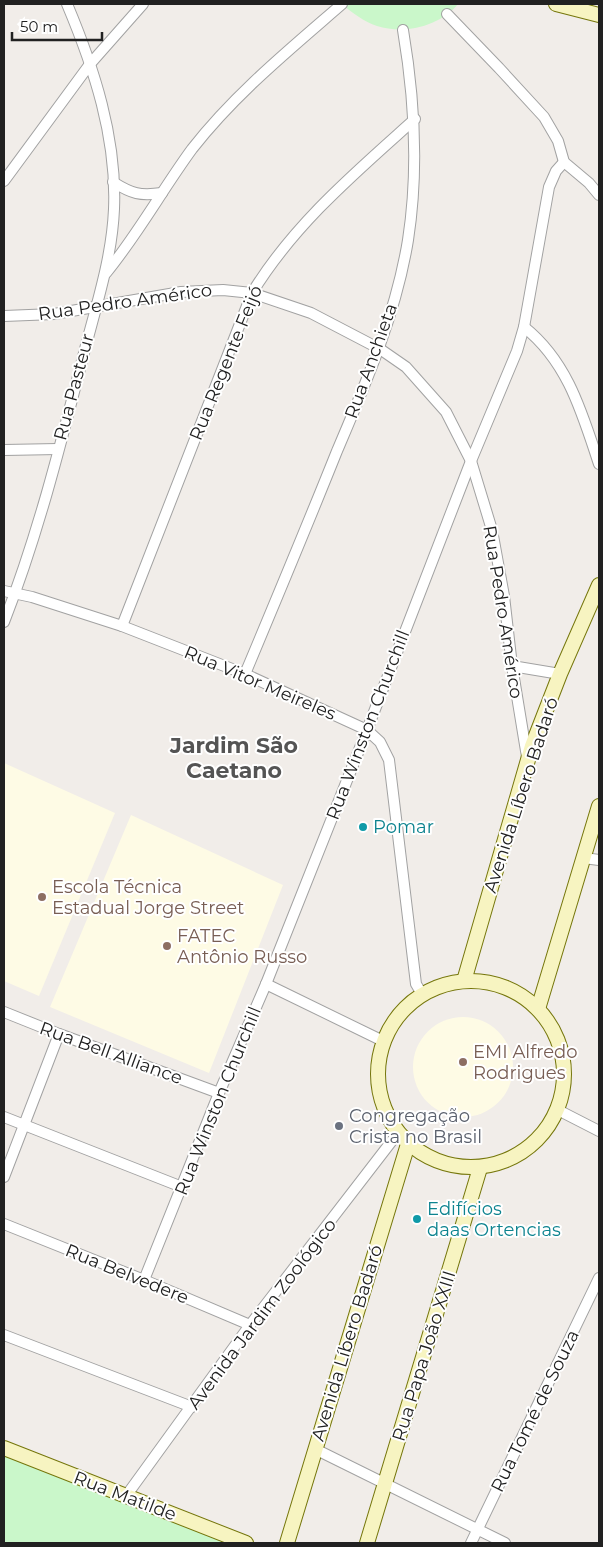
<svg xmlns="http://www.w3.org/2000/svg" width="603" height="1547" font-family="Montserrat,sans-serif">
  <rect width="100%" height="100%" fill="#f1ede9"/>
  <g fill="#fefbe5">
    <polygon points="4,763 115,813 39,996 4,981"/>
    <polygon points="131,815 283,885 209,1073 50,1007"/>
    <circle cx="463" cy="1067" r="50"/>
  </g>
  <g fill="#caf7ca">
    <path d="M341,4H458C440,26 405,35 377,26C364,22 352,12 341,4Z"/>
    <polygon points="4,1455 228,1543 4,1543"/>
  </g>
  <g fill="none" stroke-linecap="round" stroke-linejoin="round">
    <g stroke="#a2a2a2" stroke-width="12">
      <g id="street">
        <polyline points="447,14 499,68 544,117 558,141 564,162 589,183 599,195"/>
        <polyline points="4,181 90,64 143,4"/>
        <path d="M113,182C132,194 140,196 162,193"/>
        <path d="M106,273C138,234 162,190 192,149C235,94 289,50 342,4"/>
        <polyline points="4,316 54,314 181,292 223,290 252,293 311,313 380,349 406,367 446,412 471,461 492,530 504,596 512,666 527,757"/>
        <path d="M524,327C568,362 582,413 599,464"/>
        <polyline points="4,450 58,449"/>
        <polyline points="4,591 32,597 122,626 245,674 367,730 380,742 389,760 416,984 422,994"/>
        <path d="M4,622C38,535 61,443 84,353C96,306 112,258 114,209C117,138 94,68 67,4"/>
        <path d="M122,626L252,293C294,224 356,172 415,119"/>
        <polyline points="512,666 560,674"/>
        <path d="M245,674C276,600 307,526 337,451C366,383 396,314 408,240C419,169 415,101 403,30"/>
        <polyline points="584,858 599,860"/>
        <polyline points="266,984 383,1041"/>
        <polyline points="4,1012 59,1034 219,1093"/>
        <polyline points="558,1110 599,1131"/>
        <polyline points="4,1117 182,1187"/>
        <polyline points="4,1177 59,1034"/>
        <polyline points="4,1224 144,1280 250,1325"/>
        <polyline points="144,1280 219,1093 266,984 367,730 471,461 517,351 524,327 549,187 556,171 564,162"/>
        <polyline points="4,1335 192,1407"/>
        <polyline points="315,1449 505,1543"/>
        <polyline points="126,1496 250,1325 398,1133"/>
        <polyline points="471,1543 599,1278"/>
      </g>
    </g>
    <g stroke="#75760b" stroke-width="16">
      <g id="secondary">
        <polyline points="556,4 599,15"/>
        <circle cx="471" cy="1074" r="93"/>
        <polyline points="464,981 532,746 560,674 599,585"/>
        <polyline points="538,1009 599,806"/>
        <polyline points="4,1448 246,1543"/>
        <polyline points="287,1543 408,1144"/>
        <polyline points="367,1543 480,1168"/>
      </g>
    </g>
    <use href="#street" stroke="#fff" stroke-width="10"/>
    <use href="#secondary" stroke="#f7f4c1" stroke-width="14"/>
  </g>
  <g fill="#0f9aa8" stroke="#fff" stroke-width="2">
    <circle cx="363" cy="827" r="5"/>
    <circle cx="417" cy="1219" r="5"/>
  </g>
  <g fill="#8d6e63" stroke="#fff" stroke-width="2">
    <circle cx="42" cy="897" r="5"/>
    <circle cx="167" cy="946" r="5"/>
    <circle cx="463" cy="1062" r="5"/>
  </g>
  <circle fill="#6b7280" stroke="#fff" stroke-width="2" cx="339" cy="1126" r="5"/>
  <g text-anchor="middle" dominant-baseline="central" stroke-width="4" stroke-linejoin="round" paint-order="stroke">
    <g font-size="18" fill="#212121" stroke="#fff">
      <text transform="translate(125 302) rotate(-8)">Rua Pedro Américo</text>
      <text transform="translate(371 361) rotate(-70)">Rua Anchieta</text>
      <text transform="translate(226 363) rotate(-68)">Rua Regente Feijó</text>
      <text transform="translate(74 387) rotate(-75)">Rua Pasteur</text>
      <text transform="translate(503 612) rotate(81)">Rua Pedro Américo</text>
      <text transform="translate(260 683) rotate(23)">Rua Vitor Meireles</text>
      <text transform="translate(368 725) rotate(-69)">Rua Winston Churchill</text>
      <text transform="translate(521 795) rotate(-72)">Avenida Líbero Badaró</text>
      <text transform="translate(111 1053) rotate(20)">Rua Bell Alliance</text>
      <text transform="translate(218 1101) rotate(-68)">Rua Winston Churchill</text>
      <text transform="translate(127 1274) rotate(22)">Rua Belvedere</text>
      <text transform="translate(262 1314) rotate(-53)">Avenida Jardim Zoológico</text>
      <text transform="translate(347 1343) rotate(-73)">Avenida Líbero Badaró</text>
      <text transform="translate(424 1356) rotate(-73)">Rua Papa João XXIII</text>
      <text transform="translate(535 1411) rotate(-64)">Rua Tomé de Souza</text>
      <text transform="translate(125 1496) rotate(21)">Rua Matilde</text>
    </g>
    <g font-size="18" fill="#0d838f" stroke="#fff" text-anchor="start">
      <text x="373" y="827">Pomar</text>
      <text x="427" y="1209">Edifícios<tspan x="427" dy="21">daas Ortencias</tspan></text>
    </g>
    <g font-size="18" fill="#785e54" stroke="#fff" text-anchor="start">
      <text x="52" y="887">Escola Técnica<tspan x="52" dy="21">Estadual Jorge Street</tspan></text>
      <text x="177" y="936">FATEC<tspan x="177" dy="21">Antônio Russo</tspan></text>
      <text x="473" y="1052">EMI Alfredo<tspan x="473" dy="21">Rodrigues</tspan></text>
    </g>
    <g font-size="18" fill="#5b616d" stroke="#fff" text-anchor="start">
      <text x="349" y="1116">Congregação<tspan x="349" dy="21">Crista no Brasil</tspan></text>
    </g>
    <g font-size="22" font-weight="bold" fill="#545454" stroke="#fff">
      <text x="234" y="745">Jardim São<tspan x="234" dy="25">Caetano</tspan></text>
    </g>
  </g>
  <rect width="603" height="1547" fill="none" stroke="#212121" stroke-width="10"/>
  <path d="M12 32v8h90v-8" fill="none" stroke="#212121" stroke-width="2.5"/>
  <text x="20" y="32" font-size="15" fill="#212121" stroke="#ffffff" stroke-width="4" paint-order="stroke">50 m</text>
</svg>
